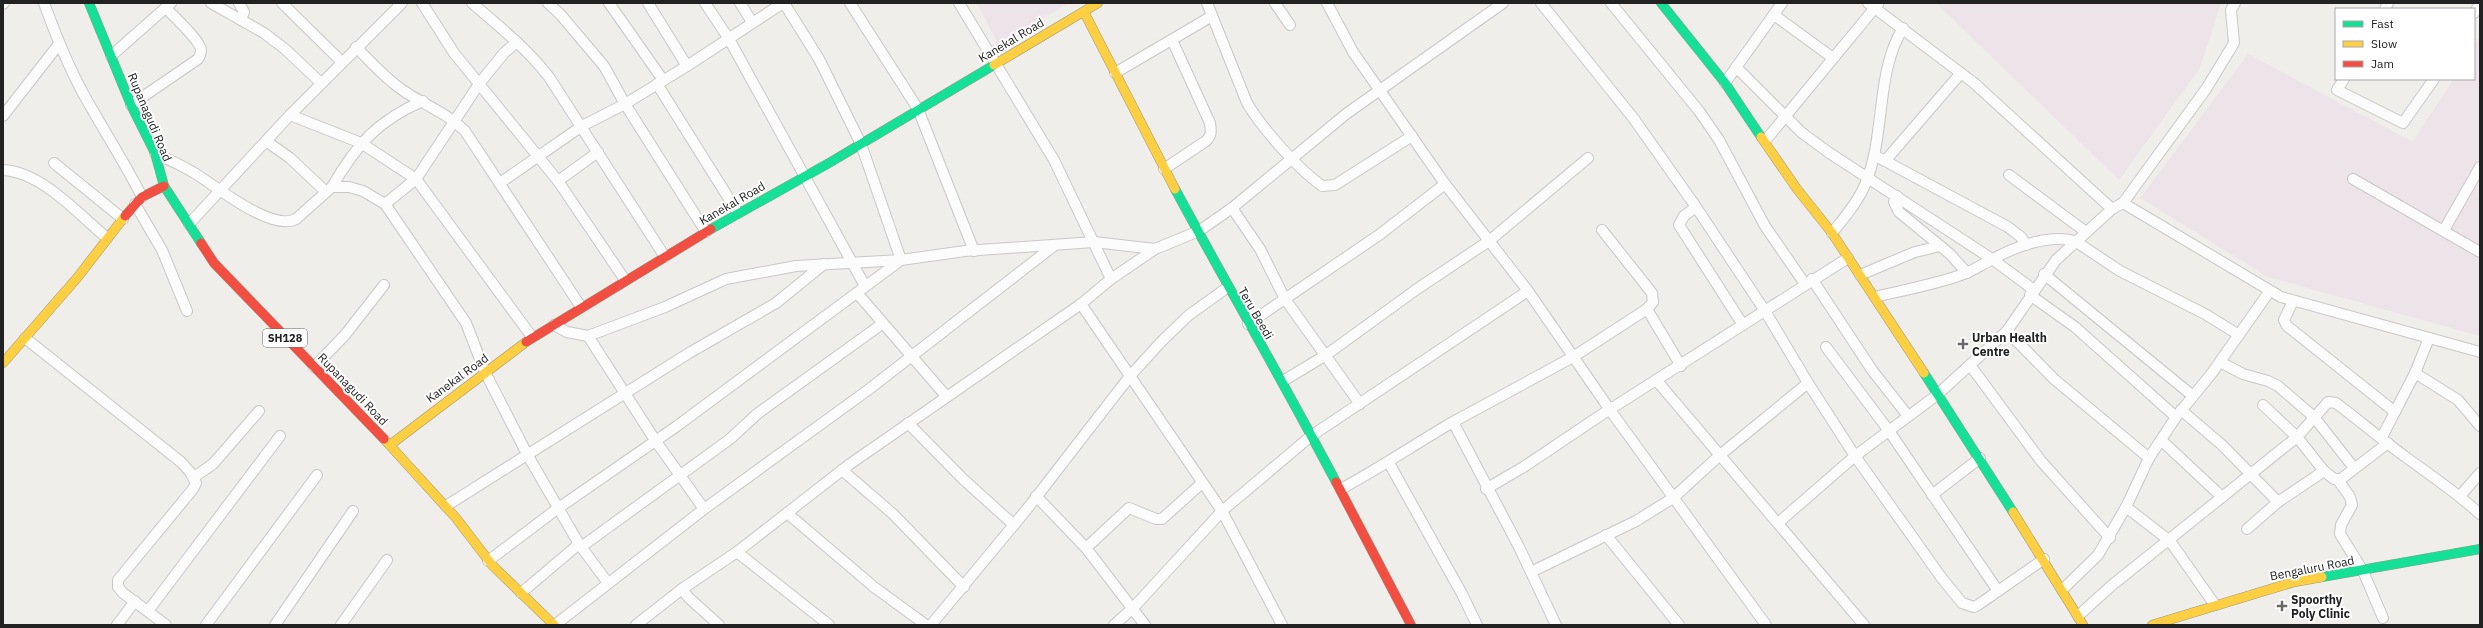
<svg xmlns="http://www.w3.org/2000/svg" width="2483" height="628" font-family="'IBM Plex Sans',sans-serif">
  <rect width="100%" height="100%" fill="#f0eeeb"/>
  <g fill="#ede4e9">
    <polygon points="977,3 1069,3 998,44"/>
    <polygon points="1936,3 2221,3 2200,68 2119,180"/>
    <polygon points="2480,36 2480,336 2268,277 2140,198 2248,54 2413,142 2453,79 2474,79 2474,46"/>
  </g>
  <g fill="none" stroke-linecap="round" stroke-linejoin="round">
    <g stroke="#c9c8c7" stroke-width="12">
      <g id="street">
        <path d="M44,3C57,39 72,76 92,109C109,139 127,167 142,197"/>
        <polyline points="211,3 264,33 285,49 321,83"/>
        <polyline points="239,3 244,12 241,20"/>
        <polyline points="282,3 341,61"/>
        <polyline points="422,3 454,53 558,181 625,280"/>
        <path d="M472,3C499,26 527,49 549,77L665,257"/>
        <polyline points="548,3 560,14 604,66 625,104 706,232"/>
        <polyline points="609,3 663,80"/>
        <polyline points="648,3 687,66"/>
        <polyline points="705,3 729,39 865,286"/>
        <polyline points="740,3 752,22"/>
        <polyline points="850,3 918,109 974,251"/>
        <polyline points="959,3 1054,160 1111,279"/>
        <path d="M1207,3L1247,103C1262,128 1297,168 1322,186L1335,185L1412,136"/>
        <polyline points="1275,3 1290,25"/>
        <polyline points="1327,3 1353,52 1445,184 1528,291 1610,410 1766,625"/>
        <polyline points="1541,3 1634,119 1696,207 1765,311 1808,383 1855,456 1941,577 1962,603 1974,607 1978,605 2044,559"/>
        <polyline points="1611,3 1699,111 1719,140 1765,226 1805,284"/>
        <polyline points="1868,3 1974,83 2112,209"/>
        <polyline points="3,4 4,3"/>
        <polyline points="2385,9 2388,3"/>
        <polyline points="2474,13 2480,4"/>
        <polyline points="1774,15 1833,58"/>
        <path d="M356,47C370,61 384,77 401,89C422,104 446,112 465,131L581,307"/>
        <polyline points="111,56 171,3"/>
        <polyline points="1736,67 1801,132 1828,152 1992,259 2034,290"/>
        <polyline points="1115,73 1212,16"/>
        <polyline points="2344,79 2337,90 2403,123 2434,79"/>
        <polyline points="1725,83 1782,3"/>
        <polyline points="657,84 738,213"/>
        <path d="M131,105L198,59C200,56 201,53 201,50C200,40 173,16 166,8"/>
        <polyline points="290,115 361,143 416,179 532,337"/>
        <polyline points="3,116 59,44"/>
        <polyline points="266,141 290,158 325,191"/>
        <polyline points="1765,141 1878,4"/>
        <path d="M155,153C169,160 183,166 196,174C217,187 272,232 296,219L332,187H349L363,191L385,204L466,323L485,372L527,454L579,544L608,583"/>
        <polyline points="1874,155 2008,227 2021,237 2026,245"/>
        <polyline points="1885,161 1961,73"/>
        <polyline points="54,163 123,219"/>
        <path d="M1164,169L1206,141C1212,135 1211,131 1210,123L1172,40"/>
        <path d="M3,170C42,172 78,214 107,238"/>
        <polyline points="2009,175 2086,232"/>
        <polyline points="2353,179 2480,252"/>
        <polyline points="558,181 598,152"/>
        <polyline points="500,183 582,126 625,104 687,66 783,3"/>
        <path d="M332,187C356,145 378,120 423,101"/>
        <polyline points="1897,196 1894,202 1899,212 1950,254 1967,273"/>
        <polyline points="2123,203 2206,89 2234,43 2231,10 2235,3"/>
        <polyline points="135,204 162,250 187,311"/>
        <polyline points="385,204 416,179 479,84 504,53 517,42"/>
        <polyline points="1696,207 1684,216 1679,225 1743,325"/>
        <polyline points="1232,208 1260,249 1285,299 1360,404"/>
        <polyline points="189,224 290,115 402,3"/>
        <polyline points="2444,230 2480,167"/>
        <path d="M1832,233C1844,218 1857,203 1865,185C1886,136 1875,73 1903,28"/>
        <polyline points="2044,274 2193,396"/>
        <polyline points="1860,275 1915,252 1940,246"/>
        <polyline points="1812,279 1872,370 1908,416"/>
        <polyline points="857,293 946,396"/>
        <polyline points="2030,295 2075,327 2176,417"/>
        <path d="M1875,297C1903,290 1933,285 1961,275C1971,272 1981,265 1991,260C2014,247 2048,234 2075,241L2120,271L2205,314L2239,335"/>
        <polyline points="2293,301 2284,320 2287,326 2395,412"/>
        <polyline points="1081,304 1222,511 1282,625"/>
        <polyline points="1647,309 1681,366"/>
        <polyline points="1248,324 1379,235 1445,184"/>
        <polyline points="554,325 567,332 588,336 665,307 726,279 796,266 901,260 965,251 1094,242 1155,249"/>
        <polyline points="2007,331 2054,379 2149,458"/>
        <polyline points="588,336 655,440 704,509"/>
        <polyline points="25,338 181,462 190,472 196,483 193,489 118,580 118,587 123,593 166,625"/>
        <polyline points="1826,347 1889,431 1998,591"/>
        <polyline points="2220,362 2243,374 2268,381 2278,386 2314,417 2354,468"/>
        <polyline points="1970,365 2041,461 2110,538"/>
        <polyline points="314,367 345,335 384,285"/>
        <polyline points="2415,373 2458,400 2480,426"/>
        <polyline points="1283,381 1326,355 1417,289 1489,241 1588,158"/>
        <polyline points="1657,381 1864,625"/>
        <polyline points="2263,405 2297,437 2324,471 2334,479 2341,479 2388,443"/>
        <polyline points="2181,410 2222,445 2278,502"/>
        <polyline points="1453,422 1573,357 1647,309 1653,302 1652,293 1602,230"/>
        <polyline points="908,423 963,479 1014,525"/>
        <polyline points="2382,437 2415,373 2429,338"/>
        <polyline points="2161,440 2222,497"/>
        <polyline points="1389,463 1462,594 1477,625"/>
        <polyline points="842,470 893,514 964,587"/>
        <polyline points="194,477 213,464 259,411"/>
        <polyline points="2338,480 2350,497 2352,505 2341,525 2340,534 2363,571 2383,618"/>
        <path d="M1341,489C1380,468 1415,444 1453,422L1519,547L1556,625"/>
        <polyline points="1486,489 1525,466 1601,415 1848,258"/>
        <polyline points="1932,495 1980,458"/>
        <polyline points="1036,496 1086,548 1145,625"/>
        <polyline points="2460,496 2480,473"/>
        <polyline points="446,506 689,353 776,303 824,264"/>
        <polyline points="2126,507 2170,541 2215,605"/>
        <polyline points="787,513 874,587 926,625"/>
        <polyline points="1778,523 1855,456 1937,395 2007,331 2056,260 2112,209 2123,203 2281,297 2480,352"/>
        <polyline points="2247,529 2278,502 2324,471"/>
        <polyline points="1606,535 1679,625"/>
        <polyline points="581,547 730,439 757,414 882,324"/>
        <polyline points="1086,548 1129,508 1156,519 1162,519 1202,483"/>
        <polyline points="737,552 829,625"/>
        <polyline points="488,561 557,509 677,426 901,260 861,144 819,59 784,3"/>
        <polyline points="1531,572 1636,521 1673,498 1720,455 1808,383"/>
        <polyline points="682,589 689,598 719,625"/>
        <polyline points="2062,590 2098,555 2126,507 2149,458 2176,417 2212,373 2269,292"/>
        <polyline points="521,593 579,544"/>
        <polyline points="148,611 280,436"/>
        <path d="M2078,616L2111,586L2297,437L2328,402L2336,403C2360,421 2382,440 2407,458C2432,476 2457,493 2480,514"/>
        <polyline points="117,625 135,601"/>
        <polyline points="206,625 317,475"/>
        <polyline points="275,625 353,511"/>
        <polyline points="341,625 387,560"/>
        <polyline points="555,625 704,509 868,390 1055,245"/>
        <polyline points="636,625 682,589 737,552 850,464 1081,304 1111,279 1155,249 1199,231 1232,208 1346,114 1503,3"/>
        <polyline points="931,625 1027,509 1130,376 1161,342 1189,315 1228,287"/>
        <polyline points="1114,625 1133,608 1222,511 1311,436 1528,291"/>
      </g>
    </g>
    <g stroke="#999a82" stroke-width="10">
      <g id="fast">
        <polyline points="89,3 131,105 155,153 164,186 201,243"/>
        <polyline points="1661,3 1725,83 1761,137"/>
        <path d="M1175,189C1228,287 1284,383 1336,482"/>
        <polyline points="711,229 829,163 994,65"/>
        <polyline points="1924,373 2013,512"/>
        <polyline points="2322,577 2480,549"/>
      </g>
    </g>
    <g stroke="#999a82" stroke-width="10">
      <g id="slow">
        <polyline points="1084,12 1175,189"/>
        <polyline points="994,65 1098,3"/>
        <polyline points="1761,137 1797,189 1832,233 1924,373"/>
        <polyline points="3,363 77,278 125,216"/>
        <polyline points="384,439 456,518 492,565 554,625"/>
        <polyline points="390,445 526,342"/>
        <polyline points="2013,512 2083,625"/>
        <polyline points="2152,625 2294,582 2322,577"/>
      </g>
    </g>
    <g stroke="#999a82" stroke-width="10">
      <g id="jam">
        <polyline points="125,216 142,197 164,186"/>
        <polyline points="201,243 214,263 384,439"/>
        <polyline points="526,342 711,229"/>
        <polyline points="1336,482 1411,625"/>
      </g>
    </g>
    <use href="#street" stroke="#fdfcfc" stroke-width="10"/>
    <use href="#fast" stroke="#16e098" stroke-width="9"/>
    <use href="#slow" stroke="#ffcf43" stroke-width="9"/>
    <use href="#jam" stroke="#f24e42" stroke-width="9"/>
  </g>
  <g fill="#6a6968" stroke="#fff" stroke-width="1.5">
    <path d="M1961 338h4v4h4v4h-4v4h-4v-4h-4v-4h4z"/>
    <path d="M2280 600h4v4h4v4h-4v4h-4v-4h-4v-4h4z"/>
  </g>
  <g text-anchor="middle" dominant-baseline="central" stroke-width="4" stroke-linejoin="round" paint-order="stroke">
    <rect fill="#fff" stroke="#646464" stroke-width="1" x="263" y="329" width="44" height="18" rx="3"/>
    <g font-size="11" font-weight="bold" fill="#222">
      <text x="285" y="338">SH128</text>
    </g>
    <g font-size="12" fill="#222" stroke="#fff">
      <text transform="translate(1011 40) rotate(-31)">Kanekal Road</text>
      <text transform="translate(150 117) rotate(67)">Rupanagudi Road</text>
      <text transform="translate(732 203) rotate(-30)">Kanekal Road</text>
      <text transform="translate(1256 313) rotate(60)">Teru Beedi</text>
      <text transform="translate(457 378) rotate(-36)">Kanekal Road</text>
      <text transform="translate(353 389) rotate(46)">Rupanagudi Road</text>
      <text transform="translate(2312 568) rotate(-11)">Bengaluru Road</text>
    </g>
    <g font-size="12" font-weight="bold" fill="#222" stroke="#fff" text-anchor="start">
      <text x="1972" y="337">Urban Health<tspan x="1972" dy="14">Centre</tspan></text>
      <text x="2291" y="599">Spoorthy<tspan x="2291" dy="14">Poly Clinic</tspan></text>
    </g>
  </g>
  <rect width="2483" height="628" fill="none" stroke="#222222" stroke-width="8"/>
  <rect x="2335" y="8" width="140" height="72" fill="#ffffff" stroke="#a7a7a7"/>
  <rect x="2343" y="21" width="20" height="6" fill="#16e098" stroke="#a7a7a7"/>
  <text x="2371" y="28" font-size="12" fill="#222222">Fast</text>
  <rect x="2343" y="41" width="20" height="6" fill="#ffcf43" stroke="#a7a7a7"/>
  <text x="2371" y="48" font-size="12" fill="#222222">Slow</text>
  <rect x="2343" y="61" width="20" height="6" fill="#f24e42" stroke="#a7a7a7"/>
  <text x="2371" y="68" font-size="12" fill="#222222">Jam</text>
</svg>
